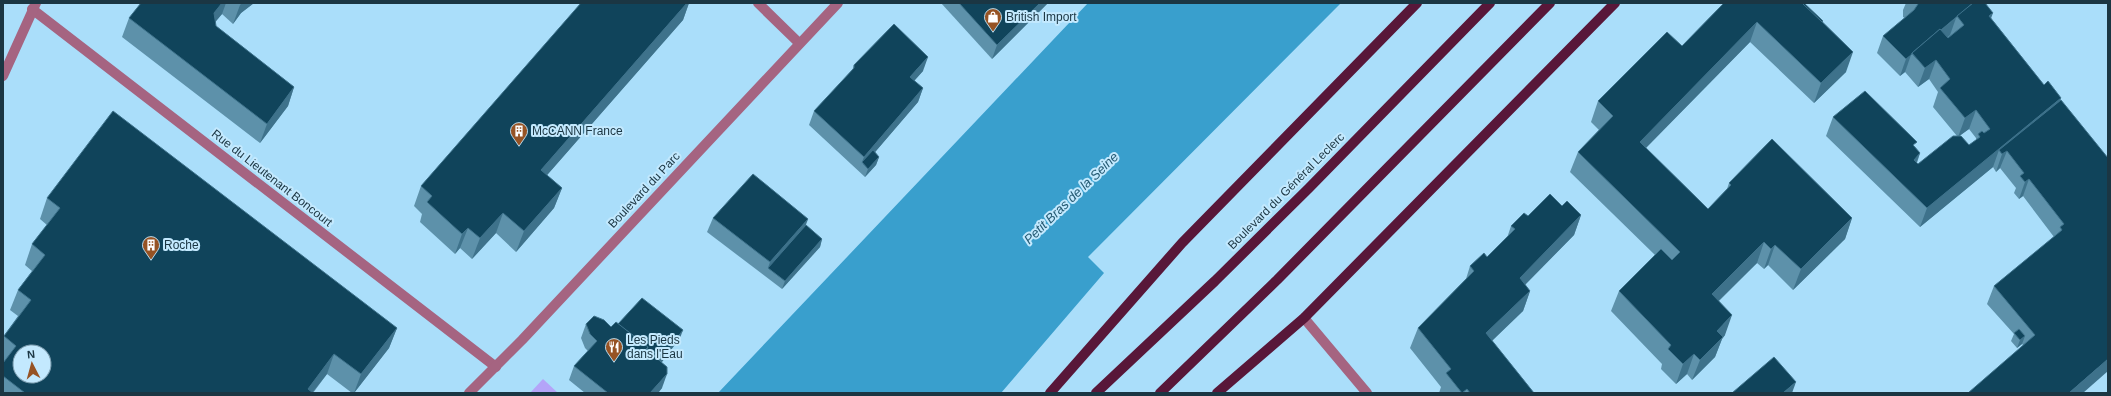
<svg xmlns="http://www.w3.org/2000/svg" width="2111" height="396" font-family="Helvetica,sans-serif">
  <rect width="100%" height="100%" fill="#aadefa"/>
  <polygon fill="#b4a4f8" points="543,379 558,393 530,393"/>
  <polygon fill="#399fcd" points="1088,3 1341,3 1088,257 1104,273 1001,393 718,393"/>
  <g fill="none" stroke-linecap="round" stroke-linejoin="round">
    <g stroke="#a56481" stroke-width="10">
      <polyline points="758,3 799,43"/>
      <polyline points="32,9 496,367"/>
      <polyline points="3,76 36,3"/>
      <polyline points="1304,318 1367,393"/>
      <polyline points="469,393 522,340 838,3"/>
    </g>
    <g stroke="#581739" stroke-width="10">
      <polyline points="1050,393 1182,243 1417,3"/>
      <polyline points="1096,393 1215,281 1309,188 1490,3"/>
      <polyline points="1160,393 1277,280 1550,3"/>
      <polyline points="1217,393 1304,318 1615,3"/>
    </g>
  </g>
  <g fill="#5d91aa" fill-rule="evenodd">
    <polygon points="141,3 254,3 241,13 233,24 222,14 215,22 216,26 294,87 288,106 260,143 122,37 129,18"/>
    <polygon points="581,3 689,3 683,20 547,175 562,188 554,208 516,252 496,233 472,259 460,248 455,254 420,222 422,214 414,206 421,186"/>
    <polygon points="941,3 1048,3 992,59"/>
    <polygon points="1723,3 1803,3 1823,21 1822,22 1846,72 1814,103 1750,42 1646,148 1708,209 1727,189 1729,183 1852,218 1845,239 1793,290 1768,265 1764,269 1757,263 1719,301 1725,335 1722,339 1715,357 1692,380 1687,374 1676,384 1661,369 1662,364 1611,311 1619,291 1655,255 1570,172 1578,152 1599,130 1591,122 1598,101 1682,46 1722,5"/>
    <path d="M1906,3H1989L1986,5L1991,18L2044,85L2061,100L2108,371L2023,345L2022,344L2017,348L2011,341L2014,334L1987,304L1994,286L2054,237L2023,196L2019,199L2014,193L2016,188L2000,168L1996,172L1993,167L1920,227L1826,136L1833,117L1915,147L1920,153L1917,163L1918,164L1957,136L1933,107L1938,92L1929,79L1918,87L1905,72L1900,76L1877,53L1883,36L1905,18L1903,17V10ZM1969,129L1976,138V140L1969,145L1959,136Z"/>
    <polygon points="854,65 923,71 914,81 923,88 918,102 875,152 879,157 876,165 865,177 809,125 814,111 852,71"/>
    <polygon points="47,198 397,328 389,348 354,393 352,393 327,374 313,393 3,393 3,363 4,362 3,362 3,337 18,316 10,310 18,290 32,271 25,265 32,244 47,225 40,219"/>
    <polygon points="1562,206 1581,215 1574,235 1525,285 1530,291 1523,311 1492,341 1534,393 1439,393 1441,387 1410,348 1418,328 1466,279 1470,266 1487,257 1507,238 1511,226"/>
    <polygon points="713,218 806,225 822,239 820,247 782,289 707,232"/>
    <polygon points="586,324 611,327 618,324 680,338 661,362 662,388 658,393 585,393 569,380 574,366 588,351 585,348 581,338"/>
  </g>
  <g fill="#3e728b">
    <polygon points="222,3 226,3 222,14 207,32 214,13"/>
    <polygon points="242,3 254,3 241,13 233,24 240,5"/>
    <polygon points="687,3 689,3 683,20 534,190 541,170"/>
    <polygon points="1040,3 1048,3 992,59 997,45"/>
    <polygon points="1993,13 1986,32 1989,16"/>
    <polygon points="1956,18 1950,35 1919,61 1912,54"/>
    <polygon points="1757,22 1750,42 1632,162 1640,142"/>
    <polygon points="1853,52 1846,72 1814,103 1821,83"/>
    <polygon points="1911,55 1905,72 1900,76 1906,59"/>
    <polygon points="928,57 923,71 905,91 910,77"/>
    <polygon points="1936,60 1929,79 1918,87 1925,68"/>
    <polygon points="294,87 288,106 260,143 267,124"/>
    <polygon points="923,88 918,102 864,165 862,162 859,170 864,157"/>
    <polygon points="2061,98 2055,117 2007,151 2000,168 1996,172 2002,154 1999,150 1993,167 1920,227 1927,208"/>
    <polygon points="1976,110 1969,129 1958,137 1965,118"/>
    <polygon points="1920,153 1913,172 1914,160"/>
    <polygon points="879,157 876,165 865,177 868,169"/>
    <polygon points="2029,179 2023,196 2019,199 2025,182"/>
    <polygon points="562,188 554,208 516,252 524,231"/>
    <polygon points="503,213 496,233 472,259 480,238"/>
    <polygon points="1581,215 1574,235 1512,298 1520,278"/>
    <polygon points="1852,218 1845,239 1793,290 1801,269"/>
    <polygon points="808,219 803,233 768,268 770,262"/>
    <polygon points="468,228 460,248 455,254 462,234"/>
    <polygon points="822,239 820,247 782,289 785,281"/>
    <polygon points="1764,242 1757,263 1705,314 1712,294"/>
    <polygon points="1775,245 1768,265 1764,269 1771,249"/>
    <polygon points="1530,291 1523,311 1478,354 1486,333"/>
    <polygon points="1732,315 1725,335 1722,339 1715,357 1692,380 1700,360 1717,331"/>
    <polygon points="397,328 389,348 354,393 361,374"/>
    <polygon points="683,330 680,338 653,374 656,365"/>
    <polygon points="2025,336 2022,344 2017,348 2020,340"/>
    <polygon points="334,354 327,374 312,393 308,389"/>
    <polygon points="1694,354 1687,374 1676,384 1683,364"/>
    <polygon points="2108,359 2108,371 2083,393 2069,393"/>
    <polygon points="667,374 662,388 658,393 650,393"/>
    <polygon points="1796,382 1792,393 1783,393"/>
  </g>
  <g fill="#10445b" stroke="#3e728b" fill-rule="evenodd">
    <polygon points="141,3 222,3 214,13 216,26 294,87 267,124 129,18"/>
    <polygon points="581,3 687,3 541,170 562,188 524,231 503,213 480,238 468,228 462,234 427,202 432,196 421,186"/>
    <polygon points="959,3 1040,3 997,45"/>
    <polygon points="1724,3 1803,3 1853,52 1821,83 1757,22 1640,142 1708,209 1731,185 1729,183 1772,139 1852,218 1801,269 1775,245 1771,249 1764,242 1712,294 1732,315 1717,331 1723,337 1700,360 1694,354 1683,364 1668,349 1671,345 1619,291 1661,249 1672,260 1680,252 1578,152 1613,116 1598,101 1667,32 1682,46"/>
    <polygon points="1804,3 1823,21 1822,22 1803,4"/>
    <polygon points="1916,3 1973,3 1941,30 1940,29 1912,53 1911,55 1906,59 1883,36 1914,10 1918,4"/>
    <polygon points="1973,3 1985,3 1993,13 1989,16 2044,85 2048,81 2061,98 1927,208 1833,117 1865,91 1917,142 1913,145 1920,153 1914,160 1918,164 1953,136 1961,136 1969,145 1980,137 1978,134 1982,131 1984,133 1990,129 1976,110 1965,118 1940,88 1950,79 1936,60 1925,68 1912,53 1940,29 1948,38 1964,25 1957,16"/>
    <polygon points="894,24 928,57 910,77 923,88 864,157 814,111 854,68 854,65"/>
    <polygon points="2061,100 2108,158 2108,359 2069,393 1968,393 2035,335 1994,286 2062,230 2060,227 2064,224 2029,179 2025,182 2020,176 2024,173 2007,151 2002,154 1999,150"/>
    <path d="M113,111L397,328L361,374L334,354L308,389L313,393H25L3,376V363L16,346L4,336L31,300L18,290L45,255L32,244L60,208L47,198ZM20,352H44V376H20Z"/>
    <polygon points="873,150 879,157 868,169 862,162"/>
    <polygon points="753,174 808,219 770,262 713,218"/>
    <polygon points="1550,194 1562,206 1567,201 1581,215 1520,278 1530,291 1486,333 1534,393 1470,393 1467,389 1462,393 1446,373 1451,369 1418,328 1474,271 1470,266 1484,253 1487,257 1515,229 1511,226 1524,213 1528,216"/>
    <polygon points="806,225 822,239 785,281 768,268"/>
    <polygon points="642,298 683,330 660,361 647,350 648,347 618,324"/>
    <polygon points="594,316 604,320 611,327 616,322 648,347 646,349 667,367 667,374 650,393 608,393 574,366 597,341 590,334 586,324"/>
    <polygon points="2019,329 2025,336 2020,340 2014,333"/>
    <polygon points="1774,357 1796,382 1783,393 1732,393"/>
  </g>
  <defs>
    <g id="shop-pin" transform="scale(0.9)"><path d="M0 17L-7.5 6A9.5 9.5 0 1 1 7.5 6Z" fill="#965324" stroke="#c3e9fe"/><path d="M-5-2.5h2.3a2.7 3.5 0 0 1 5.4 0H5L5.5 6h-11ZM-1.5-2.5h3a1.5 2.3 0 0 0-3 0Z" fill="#fff"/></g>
    <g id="building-pin" transform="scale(0.9)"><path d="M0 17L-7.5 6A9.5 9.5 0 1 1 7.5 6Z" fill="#965324" stroke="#c3e9fe"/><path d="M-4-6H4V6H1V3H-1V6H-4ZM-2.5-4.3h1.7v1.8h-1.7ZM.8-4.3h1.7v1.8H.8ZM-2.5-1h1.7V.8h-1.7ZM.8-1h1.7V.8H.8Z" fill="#fff"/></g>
    <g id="restaurant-pin" transform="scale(0.9)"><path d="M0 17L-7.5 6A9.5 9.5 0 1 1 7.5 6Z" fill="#965324" stroke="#c3e9fe"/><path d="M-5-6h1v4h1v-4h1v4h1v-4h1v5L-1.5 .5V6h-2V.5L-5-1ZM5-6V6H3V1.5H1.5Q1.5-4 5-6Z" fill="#fff"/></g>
  </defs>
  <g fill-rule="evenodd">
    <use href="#shop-pin" x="993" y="17"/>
    <use href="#building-pin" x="519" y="131"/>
    <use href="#building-pin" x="151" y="245"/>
    <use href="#restaurant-pin" x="614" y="347"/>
  </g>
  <g text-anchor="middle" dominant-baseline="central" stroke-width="4" stroke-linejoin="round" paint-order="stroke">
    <g font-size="12" fill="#1b3643" stroke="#c3e9fe" text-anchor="start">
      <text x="1006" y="17">British Import</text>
      <text x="532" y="131">McCANN France</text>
      <text x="164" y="245">Roche</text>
      <text x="627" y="340">Les Pieds<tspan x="627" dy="14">dans l'Eau</tspan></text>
    </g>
    <g font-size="12" fill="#1b3643" stroke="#c3e9fe">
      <text transform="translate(272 178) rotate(38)">Rue du Lieutenant Boncourt</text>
      <text transform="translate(644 190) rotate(-47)">Boulevard du Parc</text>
      <text transform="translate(1286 191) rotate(-45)">Boulevard du Général Leclerc</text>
    </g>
    <g font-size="13" font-style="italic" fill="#245972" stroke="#c3e9fe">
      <text transform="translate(1071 198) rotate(-44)">Petit Bras de la Seine</text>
    </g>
  </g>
  <rect width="2111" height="396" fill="none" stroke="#1b3643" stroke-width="8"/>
  <g transform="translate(32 364) rotate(354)"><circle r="19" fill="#c3e9fe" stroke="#80a1b3"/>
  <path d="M0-3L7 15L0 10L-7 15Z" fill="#965324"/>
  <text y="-6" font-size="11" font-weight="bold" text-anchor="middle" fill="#1b3643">N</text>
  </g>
</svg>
